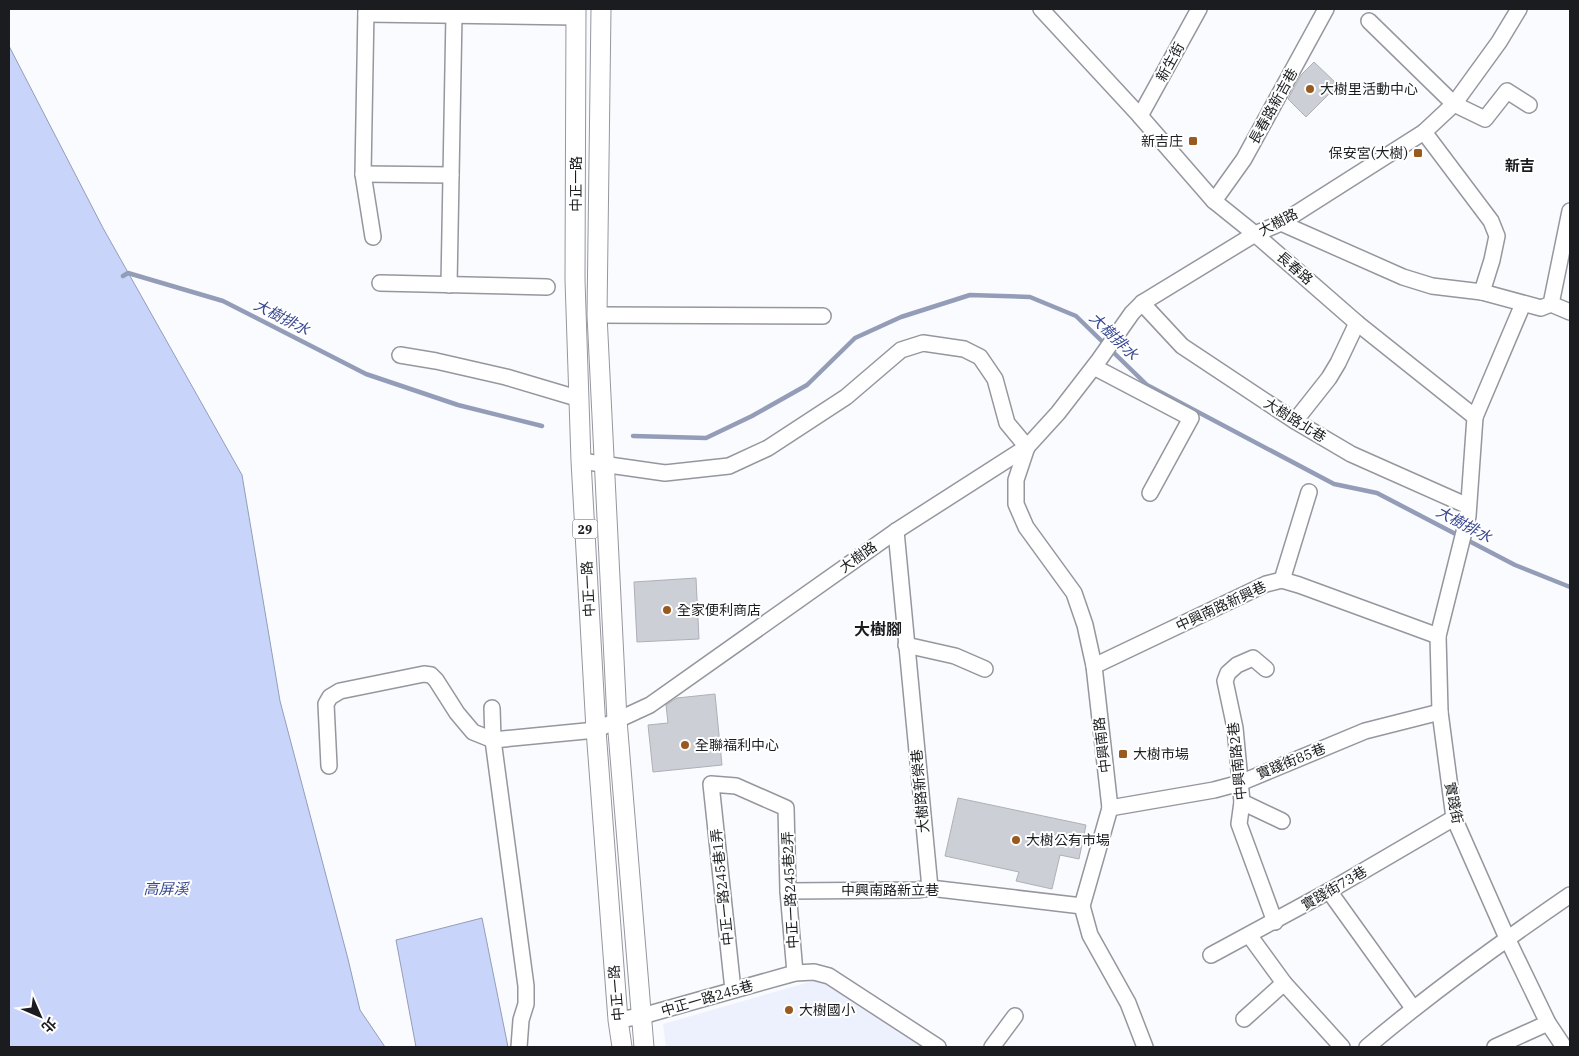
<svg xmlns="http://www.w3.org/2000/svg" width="1579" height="1056" font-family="'IBM Plex Serif','Noto Sans TC',serif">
  <rect width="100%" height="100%" fill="#fafbfe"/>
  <polygon fill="#edf1fd" points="820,979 921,1047 666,1047 663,1024"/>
  <g fill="#c8d4f9" stroke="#949db8">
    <polygon points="9,46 103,228 242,475 280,701 348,959 360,1010 385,1047 9,1047"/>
    <polygon points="482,918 508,1047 416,1047 396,940"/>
  </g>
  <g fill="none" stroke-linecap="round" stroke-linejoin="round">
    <g stroke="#949db8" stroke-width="4.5">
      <polyline points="123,276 128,273 223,301 366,374 458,405 542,426"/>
      <polyline points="633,436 706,438 752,416 807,385 855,338 901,317 970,295 1030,297 1076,316 1147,385 1334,484 1377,493 1515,565 1570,587"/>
    </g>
  </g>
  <g fill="#cccfd6" stroke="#aeb0b7">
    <polygon points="1314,62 1338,85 1306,117 1288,99 1301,75"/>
    <polygon points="696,578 699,639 637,642 634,582"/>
    <polygon points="715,694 722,765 653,772 648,725 668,723 666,705 677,698"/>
    <polygon points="958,798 1086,825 1079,859 1060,855 1052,889 1016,881 1019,872 945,856"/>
  </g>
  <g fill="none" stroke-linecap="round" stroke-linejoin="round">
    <g stroke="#95979e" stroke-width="18">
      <g id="minor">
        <polyline points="366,9 363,174 373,237"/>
        <polyline points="1041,9 1140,116 1214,201 1255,234 1357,323 1475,417 1468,516 1438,636 1440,712 1454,818 1507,938 1548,1023 1564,1047"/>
        <polyline points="366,14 576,17"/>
        <polyline points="1369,21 1454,104 1485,119 1507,91 1529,105"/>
        <polyline points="1140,116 1199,9"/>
        <polyline points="1424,132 1491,221 1497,236 1492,260 1482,292"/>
        <polyline points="363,174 451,175"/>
        <polyline points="1214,201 1244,159 1326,9"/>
        <polyline points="1281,223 1403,277 1432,286 1482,292 1541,308 1551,304 1570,211"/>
        <polyline points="380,283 547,287"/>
        <polyline points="449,285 454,14"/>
        <polyline points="1142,303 1182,346 1295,421 1351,454 1468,506"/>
        <polyline points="1551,304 1570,312"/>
        <polyline points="597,315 823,316"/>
        <polyline points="400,355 436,361 506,377 580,399"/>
        <polyline points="1094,367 1191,418 1150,493"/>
        <polyline points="1475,417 1523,304"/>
        <polyline points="1295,421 1329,378 1338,363 1357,323"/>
        <polyline points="1027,447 1016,480 1016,504 1026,527 1074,593 1085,625 1094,666 1110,808 1082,906 1090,935 1128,1003 1145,1047"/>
        <polyline points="581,461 665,473 729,466 768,448 846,397 901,350 923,343 964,349 980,357 995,379 1007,423 1027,447"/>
        <polyline points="896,531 930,888"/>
        <polyline points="1282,580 1309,492"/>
        <polyline points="906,645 955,656 985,669"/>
        <polyline points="1094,666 1266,584 1282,580 1299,585 1438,636"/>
        <polyline points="1266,669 1253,658 1237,665 1228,673 1225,681 1235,728 1242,802 1239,824 1275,922"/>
        <polyline points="492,708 493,740 526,986 526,1004 521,1020 519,1047"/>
        <polyline points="329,766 326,704 330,697 340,691 424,674 431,675 436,680 457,713 473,732 493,740 596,730 650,705 896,531 1027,447 1058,413 1099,360 1132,313 1142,303 1255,234 1281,223 1424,132 1454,104 1499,42 1519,9"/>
        <polyline points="1242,802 1282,821"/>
        <polyline points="1110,808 1214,790 1240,783 1365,731 1440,712"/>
        <polyline points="788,891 917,890 930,888 1082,906"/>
        <polyline points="1329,891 1413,1008"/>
        <polyline points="1249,935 1284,983 1342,1047"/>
        <polyline points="1211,955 1329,891 1454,818"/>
        <polyline points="733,990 711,784 736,786 786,808 788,891 795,973"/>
        <polyline points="1244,1019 1284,983"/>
        <polyline points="618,1020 642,1016 795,973 814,972 829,976 938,1047"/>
        <polyline points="992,1047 1015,1016"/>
        <path d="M1367,1047C1432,992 1500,943 1570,895"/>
        <polyline points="1495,1047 1548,1023"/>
      </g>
    </g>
    <g stroke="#95979e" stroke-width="21">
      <g id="major">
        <polyline points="576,9 575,280 581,461 596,730 618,1020 622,1047"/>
        <polyline points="601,9 597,315 617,720 644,1047"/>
      </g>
    </g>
    <use href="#minor" stroke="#fff" stroke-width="15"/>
    <use href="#major" stroke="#fff" stroke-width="19"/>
  </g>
  <g fill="#985a1f" stroke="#fff" stroke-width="2">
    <circle cx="1310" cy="89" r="5"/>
    <rect x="1188" y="136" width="10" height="10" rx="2.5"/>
    <rect x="1413" y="148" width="10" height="10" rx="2.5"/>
    <circle cx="667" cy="610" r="5"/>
    <circle cx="685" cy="745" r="5"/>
    <rect x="1118" y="749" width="10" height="10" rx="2.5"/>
    <circle cx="1016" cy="840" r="5"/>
    <circle cx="789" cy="1010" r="5"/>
  </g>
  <g text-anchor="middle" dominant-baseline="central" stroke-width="4" stroke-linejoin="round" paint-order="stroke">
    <rect fill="#fff" stroke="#5f6062" stroke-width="1" x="572.5" y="519.5" width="25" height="19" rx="4"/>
    <g font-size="12" font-weight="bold" fill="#1b1c1f">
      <text x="585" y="529">29</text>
    </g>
    <g font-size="14" fill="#1b1c1f" stroke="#fff">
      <text transform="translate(1170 62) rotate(-61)">新生街</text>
      <text transform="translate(1273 106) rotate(-61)">長春路新吉巷</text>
      <text transform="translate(576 184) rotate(-90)">中正一路</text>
      <text transform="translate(1278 222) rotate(-28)">大樹路</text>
      <text transform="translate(1295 268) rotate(41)">長春路</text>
      <text transform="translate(1295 420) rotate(32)">大樹路北巷</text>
      <text transform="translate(858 557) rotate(-35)">大樹路</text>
      <text transform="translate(588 589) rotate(-93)">中正一路</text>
      <text transform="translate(1221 606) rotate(-25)">中興南路新興巷</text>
      <text transform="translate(1102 745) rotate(-97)">中興南路</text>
      <text transform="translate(1237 761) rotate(-96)">中興南路2巷</text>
      <text transform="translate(1291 761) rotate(-22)">實踐街85巷</text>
      <text transform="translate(920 791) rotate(-95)">大樹路新榮巷</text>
      <text transform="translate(1454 803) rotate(79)">實踐街</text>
      <text transform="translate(722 887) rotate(-96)">中正一路245巷1弄</text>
      <text transform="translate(1334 888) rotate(-30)">實踐街73巷</text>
      <text transform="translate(790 890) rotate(-93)">中正一路245巷2弄</text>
      <text x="890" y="890">中興南路新立巷</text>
      <text transform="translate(616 993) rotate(-95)">中正一路</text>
      <text transform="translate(707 998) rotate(-16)">中正一路245巷</text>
    </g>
    <g font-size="14" fill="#1b1c1f" stroke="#fff" text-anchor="start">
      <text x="1320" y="89">大樹里活動中心</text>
      <text x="1183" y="141" text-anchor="end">新吉庄</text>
      <text x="1408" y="153" text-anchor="end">保安宮(大樹)</text>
      <text x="677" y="610">全家便利商店</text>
      <text x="695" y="745">全聯福利中心</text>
      <text x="1133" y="754">大樹市場</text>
      <text x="1026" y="840">大樹公有市場</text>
      <text x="799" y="1010">大樹國小</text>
    </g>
    <g font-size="15" font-weight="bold" fill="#1b1c1f" stroke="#fff">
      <text x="1520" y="165">新吉</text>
    </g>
    <g font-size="15" font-style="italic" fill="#384890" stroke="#fff">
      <text transform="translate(282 317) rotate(27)">大樹排水</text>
      <text transform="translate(1114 336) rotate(44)">大樹排水</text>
      <text transform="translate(1464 524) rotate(28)">大樹排水</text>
      <text x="166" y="888">高屏溪</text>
    </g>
    <g font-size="16" font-weight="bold" fill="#1b1c1f" stroke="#fff">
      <text x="878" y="629">大樹腳</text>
    </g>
  </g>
  <rect width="1579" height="1056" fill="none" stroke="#1b1c1f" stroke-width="20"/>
  <g transform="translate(40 1016) rotate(135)" stroke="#ffffff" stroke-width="4" paint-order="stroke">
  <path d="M0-4L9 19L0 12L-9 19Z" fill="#1b1c1f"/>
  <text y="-8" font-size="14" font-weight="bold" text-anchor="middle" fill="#1b1c1f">北</text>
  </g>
</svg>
